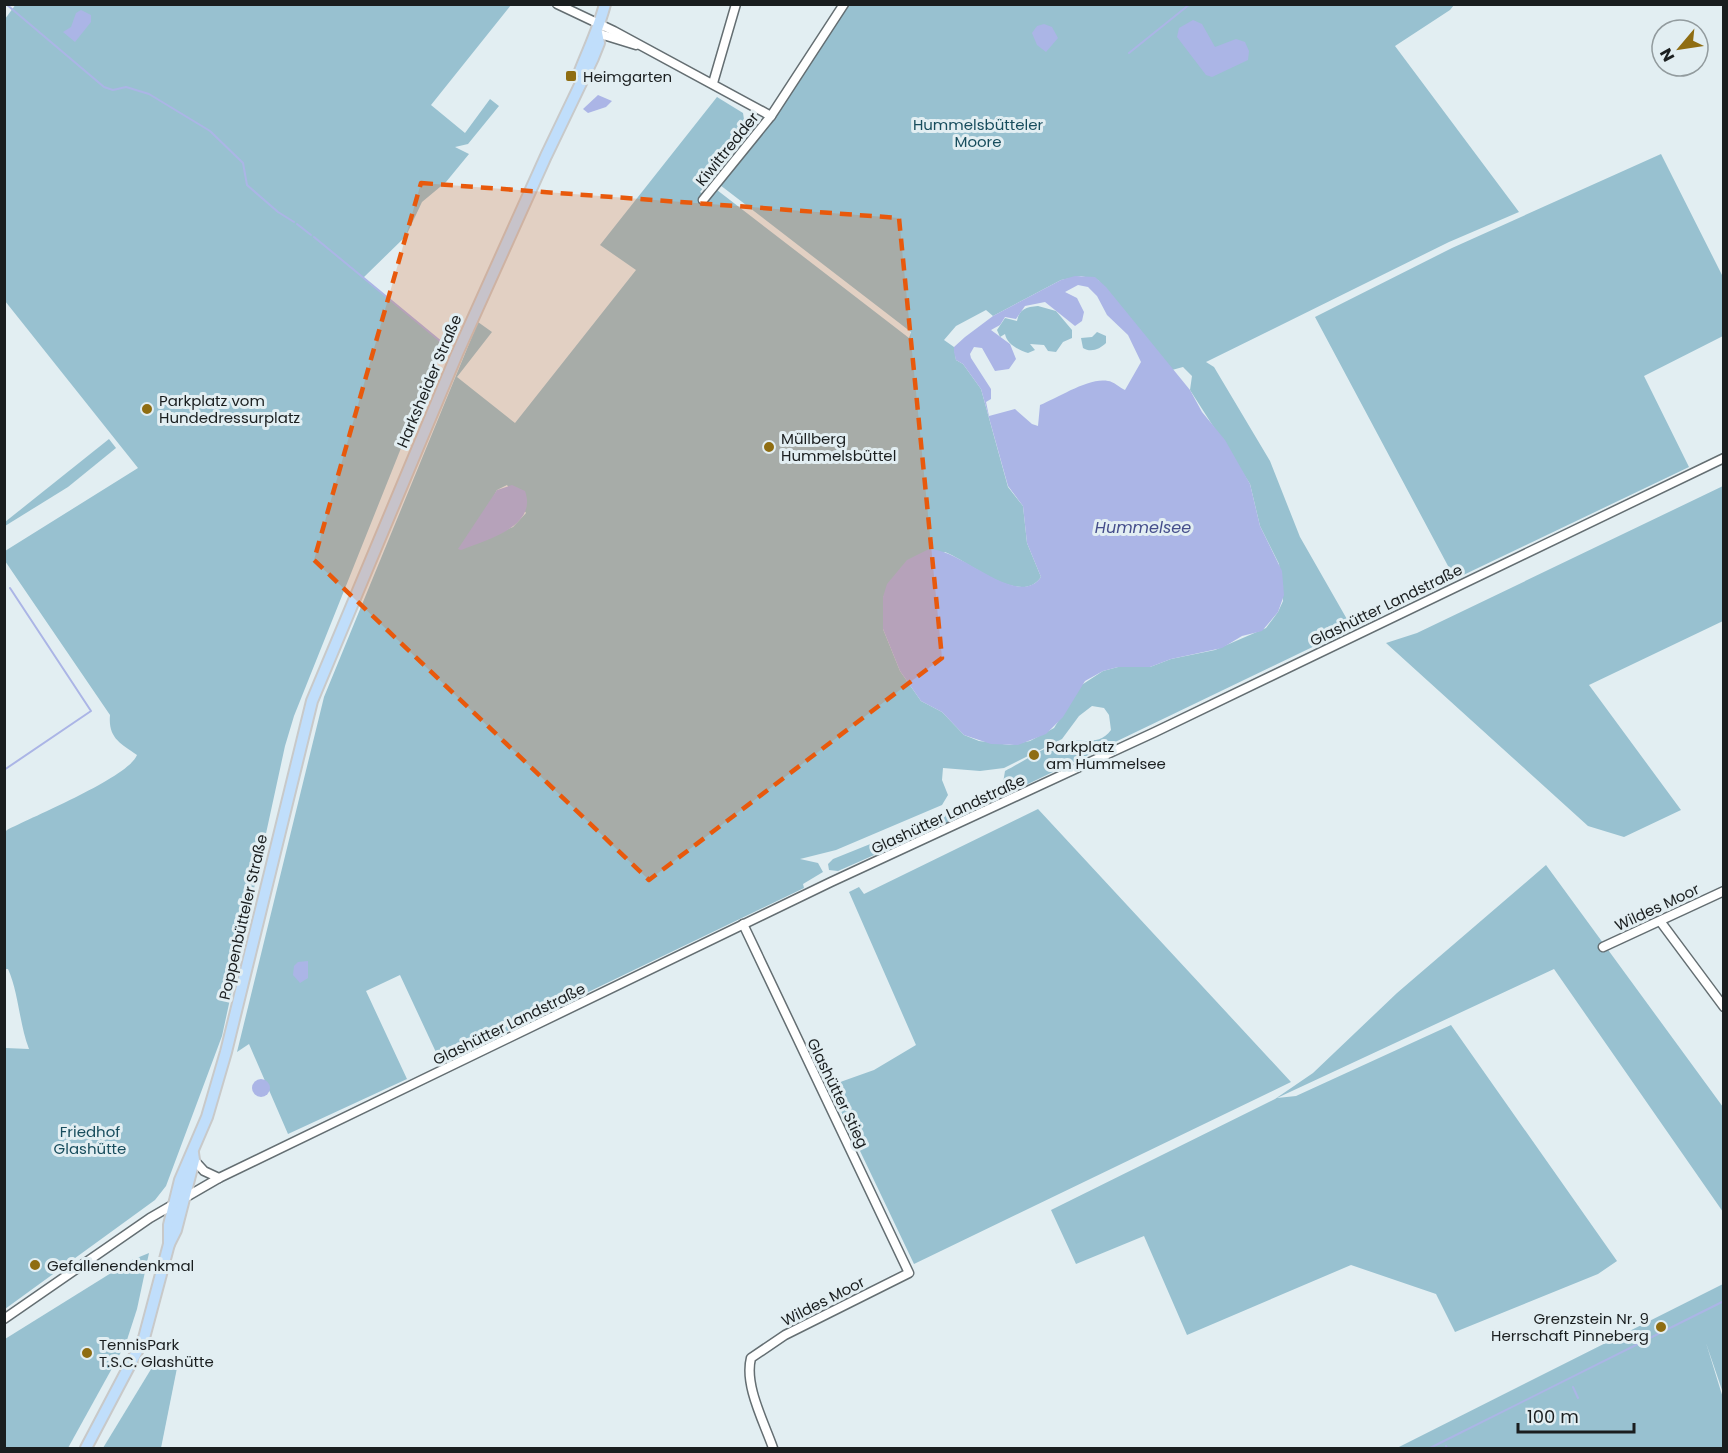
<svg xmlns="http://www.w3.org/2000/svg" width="1728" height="1453" font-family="Poppins,sans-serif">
  <rect width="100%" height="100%" fill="#e2eef2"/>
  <g fill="#98c1d0" fill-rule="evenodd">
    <path d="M16,4L511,5L431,105L465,133L490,99L499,106L468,144L455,147L469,154L446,182L422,202L406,236L363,278L443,343L294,716L285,746L222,1036L166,1186L155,1200L5,1309V1048L29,1049C19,1023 19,994 8,969H5L4,833L7,830C32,817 129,777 137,755C120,743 108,738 110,715L5,561V551L138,468L5,301V19Z"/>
    <path d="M848,5H1454L1450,10L1395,46L1519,212L1449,242L1206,362L1214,367L1270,461L1300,537L1352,628L951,821L838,871L829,870L828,864L833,859L930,820L1003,783L1005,771C1021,763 1047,745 1063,742C1080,738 1099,747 1111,730L1109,715L1104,708L1092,706L1079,716L1062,739L1004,768L980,771L943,768L942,780L948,795L942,805L836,850L800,859L818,863L823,872L803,884L804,888L441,1063L400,975L366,991L407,1079L288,1134L249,1044L237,1052L324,697L478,322L492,332L457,377L515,423L636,270L600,245L717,97L743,113L746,132L700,192L710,199L717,190L909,338L911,332L720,185L774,118ZM1081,276L1098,280L1172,370L1183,367L1192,376L1190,390L1250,484L1260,526L1279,564L1283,601L1278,612L1266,628L1215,650L1171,659L1150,667H1118L1103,671L1080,686L1054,728L1030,741L1010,745L979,741L964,735L942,712L921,701L900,671L883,629V597L945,552C969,561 1021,607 1041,577L1027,543L1023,506L1008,487L981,389L963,364L956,360L954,347L944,340L956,326L986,310L993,316L1061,280ZM507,485L526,513L513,527L503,531L488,507L497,490Z"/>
    <polygon points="1661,154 1723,277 1723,336 1644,376 1689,467 1455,579 1315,317 1452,248"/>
    <path d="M1038,306L1056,311L1072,330V338L1063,342L1056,352L1048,351L1044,345L1030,344L1035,350L1028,353C1018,350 1007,344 1005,334L1000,337L997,330L1005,318L1017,321C1019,309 1026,307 1038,306Z"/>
    <path d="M1097,332L1106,336V343C1100,349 1091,353 1083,348L1081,338L1092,337Z"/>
    <polygon points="109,439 116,448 68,487 5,526 5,522"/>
    <polygon points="1723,486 1723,621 1589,685 1681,810 1624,837 1588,826 1386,643 1417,633"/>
    <polygon points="1038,809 1291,1082 914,1264 829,1086 874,1070 916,1045 849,892 859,887 864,894"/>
    <polygon points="1546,865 1723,1107 1723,1212 1554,969 1277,1098 1296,1096 1451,1025 1617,1261 1598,1274 1455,1332 1436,1294 1351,1265 1187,1335 1144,1236 1076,1264 1051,1210 1275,1099 1313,1073 1397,993"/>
    <polygon points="149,1253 137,1309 126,1343 68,1448 5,1448 5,1339 132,1260"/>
    <polygon points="1723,1284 1723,1393 1706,1343 1723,1398 1723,1448 1397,1448"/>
    <polygon points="159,1356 178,1363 161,1448 103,1448"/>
  </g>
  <g fill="#abb5e6" fill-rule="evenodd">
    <polygon points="81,10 91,15 91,22 75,42 63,32 71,27 76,13"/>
    <polygon points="1193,20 1202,24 1215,47 1236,39 1245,42 1249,51 1248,60 1212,77 1206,75 1177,37 1179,28"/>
    <polygon points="1044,24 1052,27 1058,38 1046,52 1037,45 1032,33 1037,26"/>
    <polygon points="598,95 612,101 606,107 588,113 583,109"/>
    <path d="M1075,276L1095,277L1106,287L1190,390L1202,412L1225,440L1250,484L1260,526L1282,571L1284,595L1278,612L1262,631L1242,636L1222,648L1171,659L1150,667H1118L1103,671L1085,681L1063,717L1046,734L1018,745L991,744L964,735L942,712L921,701L900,671L883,629V597L887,584L907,560L929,549C962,549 1018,610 1041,577L1027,543L1023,506L1008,486L981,389L963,364L956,360L954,352V347L965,337L993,316L1061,280ZM1078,285L1088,287L1097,296L1107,315L1128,335L1141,362L1125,390C1120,388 1113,381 1108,381C1089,377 1058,398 1040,405L1038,426L1032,424L1015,409L989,416L986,402L991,399V389L971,358L970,354L974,347L982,348L995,371L1009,369L1016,359L1010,344L991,330L1000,325L1005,317L1016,319L1025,306L1045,302L1075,326L1082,321L1084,312L1077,298L1065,292Z"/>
    <path d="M512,485L525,491C538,527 486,540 461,550L458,549L497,490Z"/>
    <polygon points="308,961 308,978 300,983 293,975 294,966 298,962"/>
    <circle cx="261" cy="1088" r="9"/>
  </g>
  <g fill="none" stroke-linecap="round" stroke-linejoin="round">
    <g stroke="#abb5e6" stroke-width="2">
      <polyline points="6,4 104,87 113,90 126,87 149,94 210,131 243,163 247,185 278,212 294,222"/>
      <polyline points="1129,53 1190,4"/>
      <polyline points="297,224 311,235"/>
      <polyline points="314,237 445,345"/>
      <polyline points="4,770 91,711 10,588"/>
      <polyline points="1573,1387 1578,1398"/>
      <polyline points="1446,1446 1447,1448"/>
      <polyline points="1430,1448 1724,1301"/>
    </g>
    <g stroke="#646e72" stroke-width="11">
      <g id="minor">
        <polyline points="557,4 614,31 771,116"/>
        <polyline points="597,33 636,45"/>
        <polyline points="713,83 736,4"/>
        <polyline points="703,200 771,116 844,4"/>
        <polyline points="1660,921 1724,1007"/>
        <path d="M743,924L909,1273L785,1335L751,1358C744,1385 764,1422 773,1448"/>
        <polyline points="1603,947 1724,891"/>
        <polyline points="194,1160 204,1171 219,1178"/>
        <polyline points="4,1319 150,1218 219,1178 831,882 1155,732 1724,458"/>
      </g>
    </g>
    <g stroke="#c8c9c9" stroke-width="14">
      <g id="major">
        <path d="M580,71C589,48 599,28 605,4"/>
        <polyline points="169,1244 169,1225 180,1180 207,1117 226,1052 312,701 457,354 546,156 593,58 599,43 597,33"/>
        <polyline points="86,1448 144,1338 169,1244 176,1230 194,1160 193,1153"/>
      </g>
    </g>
    <use href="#minor" stroke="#fff" stroke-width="8"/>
    <use href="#major" stroke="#c0defb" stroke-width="10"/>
  </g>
  <path fill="#e8590c" fill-opacity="0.2" stroke="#e8590c" stroke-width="4.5" stroke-dasharray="12 8" stroke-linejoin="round" d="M421,183L899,218L942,658L649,880L314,560Z"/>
  <g fill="#8f6d12" stroke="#e2eef2" stroke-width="2">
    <rect x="565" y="70" width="12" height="12" rx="3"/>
    <circle cx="147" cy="409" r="6"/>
    <circle cx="769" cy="447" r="6"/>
    <circle cx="1034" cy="755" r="6"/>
    <circle cx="35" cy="1265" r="6"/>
    <circle cx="1661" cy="1327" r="6"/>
    <circle cx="87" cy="1353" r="6"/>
  </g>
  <g text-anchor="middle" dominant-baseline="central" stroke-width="6" stroke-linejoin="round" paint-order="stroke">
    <g font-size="15" fill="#1a1e1f" stroke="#e2eef2" text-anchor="start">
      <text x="583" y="76">Heimgarten</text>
      <text x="159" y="400">Parkplatz vom<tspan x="159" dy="17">Hundedressurplatz</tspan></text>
      <text x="781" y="438">Müllberg<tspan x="781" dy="17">Hummelsbüttel</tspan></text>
      <text x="1046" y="746">Parkplatz<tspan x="1046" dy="17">am Hummelsee</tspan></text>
      <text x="47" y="1265">Gefallenendenkmal</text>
      <text x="1649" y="1318" text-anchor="end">Grenzstein Nr. 9<tspan x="1649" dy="17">Herrschaft Pinneberg</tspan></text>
      <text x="99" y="1344">TennisPark<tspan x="99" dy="17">T.S.C. Glashütte</tspan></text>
    </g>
    <g font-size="15" fill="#184d5d" stroke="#e2eef2">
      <text x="978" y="124">Hummelsbütteler<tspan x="978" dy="17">Moore</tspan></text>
      <text x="90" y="1131">Friedhof<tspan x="90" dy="17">Glashütte</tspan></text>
    </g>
    <g font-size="15" fill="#1a1e1f" stroke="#e2eef2">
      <text transform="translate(727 149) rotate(-51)">Kiwittredder</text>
      <text transform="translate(429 381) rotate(-67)">Harksheider Straße</text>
      <text transform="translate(1386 605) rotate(-26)">Glashütter Landstraße</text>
      <text transform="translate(948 814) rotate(-25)">Glashütter Landstraße</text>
      <text transform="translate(1657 907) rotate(-25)">Wildes Moor</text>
      <text transform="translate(243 917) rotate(-77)">Poppenbütteler Straße</text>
      <text transform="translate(509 1024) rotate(-26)">Glashütter Landstraße</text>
      <text transform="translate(838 1093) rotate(64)">Glashütter Stieg</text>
      <text transform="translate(823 1301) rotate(-27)">Wildes Moor</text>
    </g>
    <g font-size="16" font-style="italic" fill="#454e8b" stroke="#e2eef2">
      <text x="1143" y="527">Hummelsee</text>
    </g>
  </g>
  <rect width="1728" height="1453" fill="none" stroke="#1a1e1f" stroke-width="12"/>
  <g transform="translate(1680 48) rotate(241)"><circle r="28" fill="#e2eef2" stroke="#929b9e" stroke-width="1.5"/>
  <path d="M0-4.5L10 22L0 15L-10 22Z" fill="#8f6d12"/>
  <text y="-9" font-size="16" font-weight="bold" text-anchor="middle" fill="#1a1e1f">N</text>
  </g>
  <path d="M1518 1423v9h116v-9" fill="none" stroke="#1a1e1f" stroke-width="3"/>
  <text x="1527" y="1423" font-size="18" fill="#1a1e1f" stroke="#e2eef2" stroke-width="4.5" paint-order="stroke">100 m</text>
</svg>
